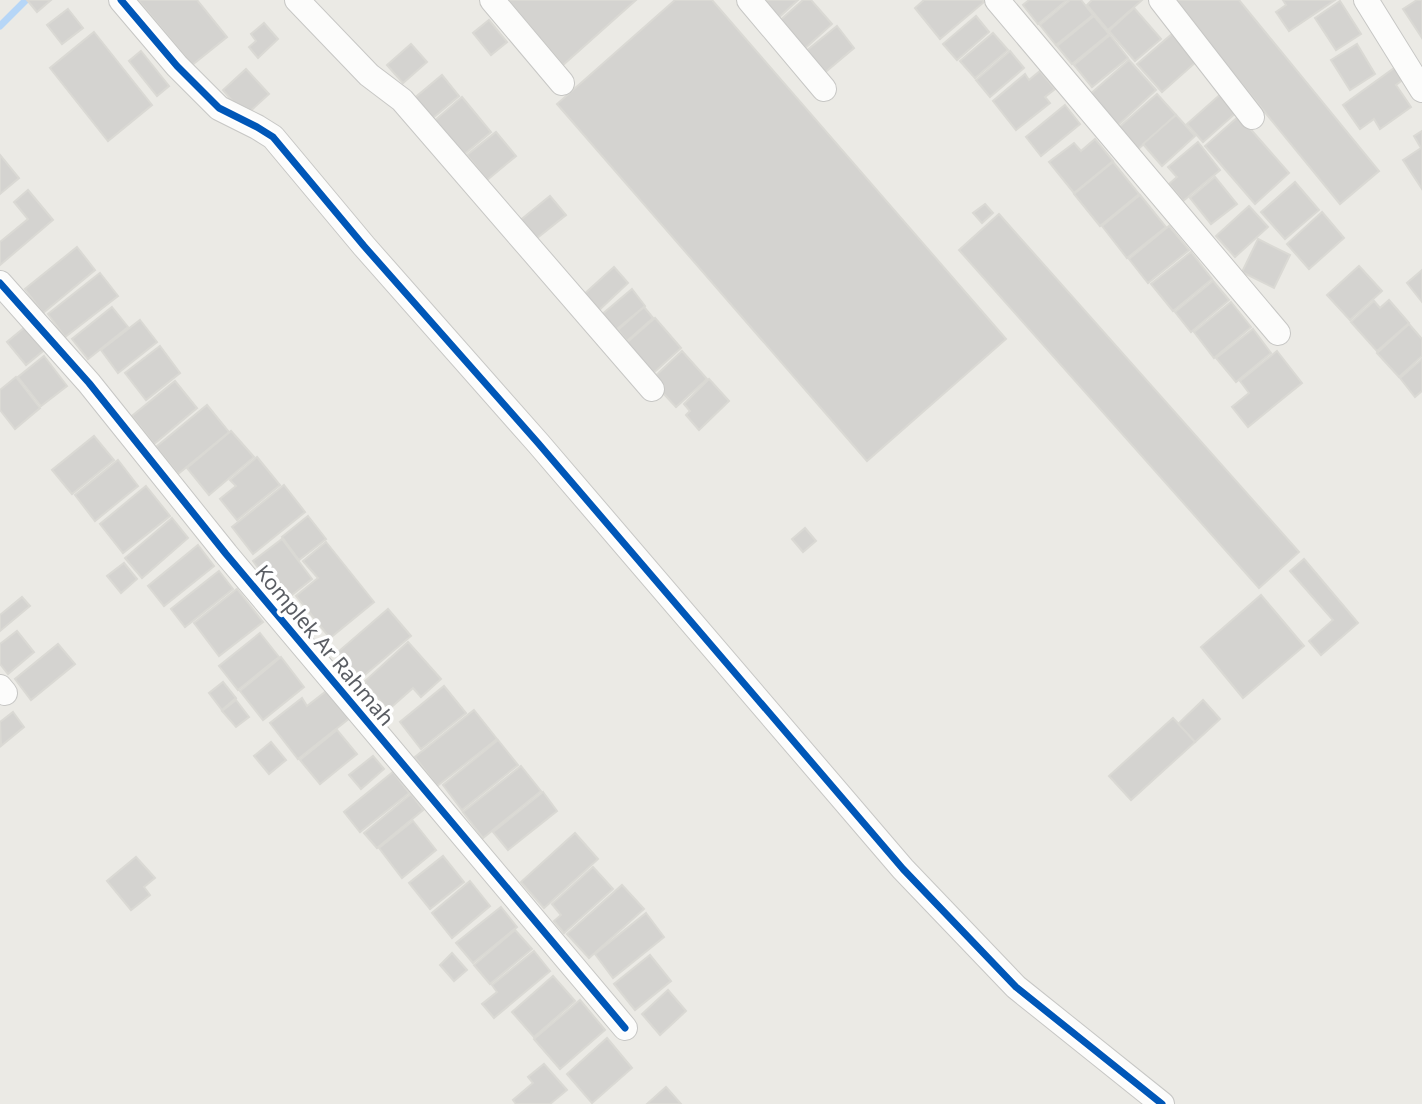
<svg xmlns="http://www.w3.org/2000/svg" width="1422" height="1104" font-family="'Noto Sans',sans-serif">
  <rect width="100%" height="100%" fill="#ebeae5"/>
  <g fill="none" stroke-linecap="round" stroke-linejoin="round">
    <polyline stroke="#b6d6f7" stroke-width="7" points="0,26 26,0"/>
  </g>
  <g fill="#d4d3d0" stroke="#dad9d4" stroke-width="2">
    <polygon points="27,0 51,0 37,12"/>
    <polygon points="138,0 197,0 227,37 192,65"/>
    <polygon points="507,0 636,0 563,65"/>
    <polygon points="675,0 712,0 1006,339 867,461 557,104"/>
    <polygon points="758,0 798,0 776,20"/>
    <polygon points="803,0 811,0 832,24 802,51 777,23"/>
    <polygon points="924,0 982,0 984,2 940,39 915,8"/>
    <polygon points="1029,0 1067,0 1038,24 1023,5"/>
    <polygon points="1070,0 1081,0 1093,15 1056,45 1040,25"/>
    <polygon points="1092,0 1142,0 1108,30 1087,5"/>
    <polygon points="1173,0 1239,0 1379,171 1340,204"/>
    <polygon points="1283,0 1335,0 1289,31 1276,12 1286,5"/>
    <polygon points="1417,0 1422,0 1422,38 1403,9"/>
    <polygon points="1340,1 1361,34 1336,50 1315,18"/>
    <polygon points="1134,8 1161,39 1135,61 1109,31"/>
    <polygon points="68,9 83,28 62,44 47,25"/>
    <polygon points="976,16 989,32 957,60 943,44"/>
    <polygon points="1094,16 1109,34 1072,64 1057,46"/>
    <polygon points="489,20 507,42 491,55 473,33"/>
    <polygon points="264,23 278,39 258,58 249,47 256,41 251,34"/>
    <polygon points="837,26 854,48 823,74 805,52"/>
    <polygon points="94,32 152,105 108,141 50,68"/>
    <polygon points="993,33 1008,50 975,78 960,61"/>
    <polygon points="1172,34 1196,62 1162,92 1137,64"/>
    <polygon points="1110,35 1128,58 1092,87 1074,65"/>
    <polygon points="411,44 427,62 403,83 387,65"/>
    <polygon points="1357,44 1375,74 1350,90 1331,60"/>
    <polygon points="141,51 169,86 157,96 129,61"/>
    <polygon points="1010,51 1024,68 990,97 976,80"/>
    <polygon points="1129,60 1156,90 1116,127 1088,96"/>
    <polygon points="1397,66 1405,78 1396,85 1411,107 1380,129 1374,119 1360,129 1343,105"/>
    <polygon points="246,69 269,94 245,116 223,90"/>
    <polygon points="1040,71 1055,89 1045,97 1050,103 1016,130 993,101 1025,74 1029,80"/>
    <polygon points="442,75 459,96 428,122 411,101"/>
    <polygon points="1222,93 1238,111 1203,142 1187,124"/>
    <polygon points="1157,94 1176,115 1136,151 1117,129"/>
    <polygon points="462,97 491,132 462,156 433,122"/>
    <polygon points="1065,105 1080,124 1041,156 1026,137"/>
    <polygon points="1176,115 1195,136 1162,166 1143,144"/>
    <polygon points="1239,116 1289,173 1255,204 1205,146"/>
    <polygon points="1422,131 1422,189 1403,160 1421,148 1414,136"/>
    <polygon points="496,132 516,156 487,180 467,155"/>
    <polygon points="1095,139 1113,161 1074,193 1049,162 1074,143 1081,151"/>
    <polygon points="1198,142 1220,170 1183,201 1169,184 1177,177 1168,167"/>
    <polygon points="0,155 19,178 0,194"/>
    <polygon points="1113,162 1139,194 1100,226 1074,194"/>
    <polygon points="1215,177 1237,204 1211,224 1190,198"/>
    <polygon points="1295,182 1319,210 1285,239 1261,212"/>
    <polygon points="28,190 53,220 0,265 0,242 28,219 14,202"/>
    <polygon points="1140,195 1166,227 1127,258 1102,226"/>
    <polygon points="550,196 566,215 532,242 517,223"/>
    <polygon points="985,204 993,213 982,223 973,213"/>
    <polygon points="1249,206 1268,227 1235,257 1216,236"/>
    <polygon points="1322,212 1344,238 1309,269 1287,244"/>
    <polygon points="999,214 1299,552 1259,588 959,250"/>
    <polygon points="1169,226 1189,250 1148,283 1129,259"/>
    <polygon points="1258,239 1290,255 1274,288 1242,272"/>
    <polygon points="77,247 95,270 43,313 25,289"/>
    <polygon points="1191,252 1212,279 1173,311 1151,284"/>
    <polygon points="1359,266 1382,291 1350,320 1327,295"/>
    <polygon points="614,267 628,283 597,312 582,296"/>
    <polygon points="1422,270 1422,302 1407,283"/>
    <polygon points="100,273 118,296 65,337 48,314"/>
    <polygon points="1213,281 1229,300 1191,332 1175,312"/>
    <polygon points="632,289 645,306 612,333 599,317"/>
    <polygon points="1389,300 1409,323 1377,351 1351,322 1374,301 1380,308"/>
    <polygon points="1231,302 1251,327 1214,358 1194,332"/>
    <polygon points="112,307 128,327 88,359 72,339"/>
    <polygon points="644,307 653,318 627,341 618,330"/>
    <polygon points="655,318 681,348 650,376 623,346"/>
    <polygon points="140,320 157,342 118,373 101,350"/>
    <polygon points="30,323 49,346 26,365 7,342"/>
    <polygon points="1409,324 1422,339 1422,356 1399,377 1377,353"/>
    <polygon points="1253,329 1271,353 1236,382 1216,358"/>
    <polygon points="160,346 180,373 146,400 125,373"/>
    <polygon points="682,351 707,379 676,407 651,380"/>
    <polygon points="1277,351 1302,383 1248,427 1232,407 1249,393 1240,381"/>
    <polygon points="44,356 67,386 41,406 18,377"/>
    <polygon points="1422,359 1422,391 1415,397 1400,378"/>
    <polygon points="16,377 40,408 15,429 0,410 0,390"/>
    <polygon points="709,379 729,401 699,430 686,415 690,411 684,404"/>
    <polygon points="175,381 197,408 154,444 132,416"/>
    <polygon points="207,405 229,432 178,474 156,447"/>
    <polygon points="231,431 254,457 209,495 187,468"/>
    <polygon points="94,436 114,460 72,494 52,470"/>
    <polygon points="257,457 280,485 237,520 220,499 236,486 230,480"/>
    <polygon points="118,460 138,486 95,521 75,495"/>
    <polygon points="284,485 305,512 253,554 232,527"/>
    <polygon points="146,486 170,516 123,553 100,524"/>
    <polygon points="308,516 326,539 299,560 282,537"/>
    <polygon points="172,518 188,538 142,578 125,558"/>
    <polygon points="805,528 816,541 803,552 792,539"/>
    <polygon points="282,539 312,579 283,602 253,561"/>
    <polygon points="326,542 374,602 330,638 296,596 318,578 303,561"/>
    <polygon points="198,545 214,566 164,606 148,586"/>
    <polygon points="1304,559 1358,623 1321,655 1309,641 1333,620 1290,571"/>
    <polygon points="124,563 137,579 121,593 107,576"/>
    <polygon points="219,571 233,589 185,627 171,609"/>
    <polygon points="237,589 263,622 219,656 194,623"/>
    <polygon points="1261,595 1304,646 1243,698 1201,647"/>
    <polygon points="22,597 30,606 0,631 0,615"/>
    <polygon points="388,609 411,636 361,678 338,652"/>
    <polygon points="17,631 34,652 8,674 0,664 0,644"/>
    <polygon points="260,633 279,657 238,690 219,666"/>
    <polygon points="408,642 441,679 421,697 413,688 388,710 364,682"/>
    <polygon points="58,644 75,664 31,700 15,679"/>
    <polygon points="281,657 304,687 263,720 240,691"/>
    <polygon points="223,682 236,698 222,710 209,693"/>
    <polygon points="444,686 466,713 421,749 400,722"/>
    <polygon points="329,689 351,717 298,759 270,723 302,698 307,706"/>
    <polygon points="236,700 249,717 236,727 222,711"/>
    <polygon points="1203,700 1220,719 1195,742 1178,724"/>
    <polygon points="474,710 497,739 437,786 415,757"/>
    <polygon points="13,712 24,727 1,746 0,722"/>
    <polygon points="1173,718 1195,742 1131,800 1109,776"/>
    <polygon points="337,730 357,754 320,784 300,760"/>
    <polygon points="498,740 518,765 462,810 443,785"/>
    <polygon points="271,742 286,760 269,774 254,756"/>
    <polygon points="373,756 384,769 361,789 349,775"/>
    <polygon points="521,766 541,791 483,838 463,812"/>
    <polygon points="393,772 409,793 360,832 344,812"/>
    <polygon points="543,792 557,811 508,850 493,832"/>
    <polygon points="411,794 423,810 377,848 364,833"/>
    <polygon points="413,821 436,850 402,878 379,848"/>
    <polygon points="575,833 598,859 544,908 521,882"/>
    <polygon points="443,856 464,882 430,909 409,883"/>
    <polygon points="136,857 155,878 144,887 150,895 131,910 107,881"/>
    <polygon points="593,867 613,889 564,933 554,921 561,915 552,904"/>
    <polygon points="470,881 490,906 452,938 432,913"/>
    <polygon points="622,885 644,909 589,958 567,934"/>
    <polygon points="501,907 517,927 473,963 456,943"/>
    <polygon points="646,913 664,937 613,978 595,954"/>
    <polygon points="515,930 532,949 490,984 474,965"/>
    <polygon points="534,951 550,971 494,1018 482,1004 497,992 492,985"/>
    <polygon points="452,953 467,970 454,981 440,965"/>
    <polygon points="650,955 671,981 635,1010 614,984"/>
    <polygon points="553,976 575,1001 534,1037 512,1012"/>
    <polygon points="668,990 686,1011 660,1035 642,1014"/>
    <polygon points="580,1000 605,1030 560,1069 534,1039"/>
    <polygon points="607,1038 632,1068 592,1103 567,1074"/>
    <polygon points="544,1064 567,1090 550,1104 516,1104 513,1100 533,1083 528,1077"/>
    <polygon points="666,1087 681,1104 647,1104"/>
  </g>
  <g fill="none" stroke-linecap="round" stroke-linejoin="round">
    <g stroke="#c7c7c5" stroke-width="26">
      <g id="minor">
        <polyline points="121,0 177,66 219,108 257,127 273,137 364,246 538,443 903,869 1016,987 1162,1104"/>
        <polyline points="297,0 369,75 402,100 652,389"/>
        <polyline points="492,0 562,83"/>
        <polyline points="749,0 824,89"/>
        <polyline points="997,0 1278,333"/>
        <polyline points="1161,0 1252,117"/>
        <polyline points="1366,0 1422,90"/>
        <polyline points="0,283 89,383 226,554 625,1028"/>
        <polyline points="0,687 5,693"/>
      </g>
    </g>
    <use href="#minor" stroke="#fcfcfb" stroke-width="24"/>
    <g stroke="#fff" stroke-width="11">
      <g id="cycleway">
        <polyline points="121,0 177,66 219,108 257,127 273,137 364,246 538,443 903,869 1016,987 1162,1104"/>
        <polyline points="0,283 89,383 226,554 625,1028"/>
      </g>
    </g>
    <use href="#cycleway" stroke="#0057b8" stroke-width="7"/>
  </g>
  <g text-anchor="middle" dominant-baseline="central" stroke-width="7" stroke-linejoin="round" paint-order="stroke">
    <g font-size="21" fill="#5a5d63" stroke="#fff">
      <text transform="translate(325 645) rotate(50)">Komplek Ar Rahmah</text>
    </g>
  </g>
</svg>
